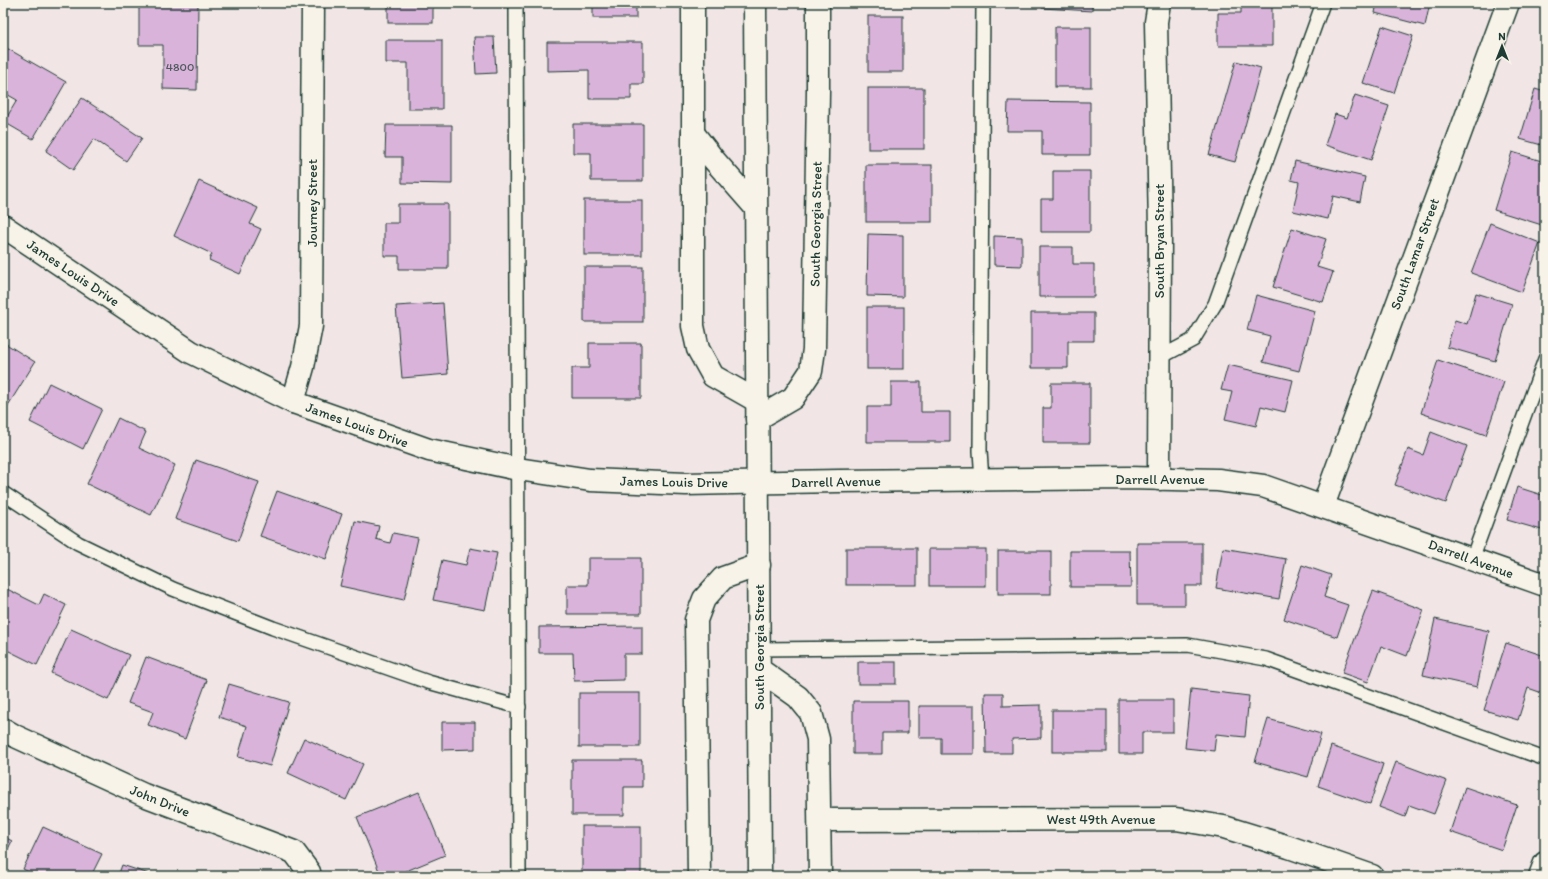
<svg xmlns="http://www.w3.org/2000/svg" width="1548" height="879" font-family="Itim,sans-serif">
  <rect width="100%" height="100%" fill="#f1e6e5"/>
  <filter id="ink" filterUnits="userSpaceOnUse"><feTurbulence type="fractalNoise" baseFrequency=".025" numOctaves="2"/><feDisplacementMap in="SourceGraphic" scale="8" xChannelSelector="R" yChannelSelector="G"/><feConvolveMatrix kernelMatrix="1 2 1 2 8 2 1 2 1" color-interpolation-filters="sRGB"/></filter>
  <g filter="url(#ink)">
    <g fill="#dab3db" stroke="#1f3d34">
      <polygon points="139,3 198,3 197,90 163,89 163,45 139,45"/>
      <rect x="388" y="3" width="45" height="20"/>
      <rect x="593" y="3" width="43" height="15"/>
      <polygon points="1042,3 1092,3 1092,11 1042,8"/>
      <polygon points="1241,3 1272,3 1272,46 1218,46 1218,13 1241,13"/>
      <polygon points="1377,3 1430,3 1425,26 1375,13"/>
      <rect x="868" y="16" width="35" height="56"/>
      <polygon points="1382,26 1413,36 1394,93 1363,83"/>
      <rect x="1055" y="27" width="36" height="60"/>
      <polygon points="474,37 494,37 496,73 476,74"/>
      <polygon points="386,40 442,40 442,109 408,109 408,63 386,63"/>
      <polygon points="547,42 643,42 643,84 631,84 631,99 589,99 589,70 547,71"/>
      <polygon points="3,46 66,82 33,139 4,122 17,100 3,92"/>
      <polygon points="1236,61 1261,68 1235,162 1209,155"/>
      <rect x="868" y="88" width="56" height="61"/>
      <polygon points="1535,89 1545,92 1545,146 1520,139"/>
      <polygon points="1355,95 1389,106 1371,160 1325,145 1335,114 1347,118"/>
      <polygon points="82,98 142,138 126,161 94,139 73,170 46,151"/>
      <polygon points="1008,101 1090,102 1090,155 1042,155 1042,131 1007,131"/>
      <polygon points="573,124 643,124 643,181 591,181 591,153 573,153"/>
      <polygon points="386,125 452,125 452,184 402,183 402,157 385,157"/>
      <polygon points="1512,152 1545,162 1545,226 1494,210"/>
      <polygon points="1295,161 1365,177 1360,202 1333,196 1328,219 1293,211 1299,182 1291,180"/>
      <rect x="866" y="165" width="66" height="57"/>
      <polygon points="1053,171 1090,171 1090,232 1041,232 1041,199 1053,199"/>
      <polygon points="199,181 258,208 250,224 261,229 240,274 209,260 212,254 174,236"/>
      <rect x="584" y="200" width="58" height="55"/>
      <polygon points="398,204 448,204 448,269 399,269 399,256 384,256 384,223 398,223"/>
      <polygon points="1490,223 1540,243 1522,292 1471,273"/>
      <polygon points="1292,228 1326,239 1317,267 1333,272 1323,302 1273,287"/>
      <polygon points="868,234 903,235 903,297 867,296"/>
      <polygon points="994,236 1022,237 1022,266 994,265"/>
      <polygon points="1039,247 1073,247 1073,264 1094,264 1094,297 1039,297"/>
      <rect x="584" y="267" width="59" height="55"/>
      <polygon points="1476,293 1512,304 1495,361 1447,347 1455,320 1467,324"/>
      <polygon points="1256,295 1315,311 1299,371 1263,362 1270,336 1247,330"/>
      <polygon points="443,303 448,374 402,378 396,306"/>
      <rect x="867" y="307" width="37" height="62"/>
      <polygon points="1031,313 1094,313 1094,341 1068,341 1068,368 1031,368"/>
      <polygon points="3,342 35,362 4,412 3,411"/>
      <polygon points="589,343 641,343 641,398 572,398 572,368 589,368"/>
      <polygon points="1438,360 1504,382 1486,435 1421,413"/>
      <polygon points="1228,365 1293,380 1285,412 1261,406 1256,426 1225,419 1232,392 1221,390"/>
      <polygon points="891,382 921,382 921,412 950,412 950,442 867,442 867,407 891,407"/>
      <polygon points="49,383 102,409 83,449 30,422"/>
      <polygon points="1051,383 1090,383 1090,443 1043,443 1043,408 1051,408"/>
      <polygon points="118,418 146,432 139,448 175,465 151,515 87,484"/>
      <polygon points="1431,432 1467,446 1446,503 1395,485 1408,449 1423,455"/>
      <polygon points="196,460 259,482 238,541 175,519"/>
      <polygon points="1517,487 1545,496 1545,531 1507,520"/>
      <polygon points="277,491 342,514 326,559 260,536"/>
      <polygon points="355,521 379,526 376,539 390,543 393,533 418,538 404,600 340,586"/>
      <polygon points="1137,543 1202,543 1202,586 1185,586 1185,605 1137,605"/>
      <polygon points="470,548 497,553 485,610 433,600 442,560 466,565"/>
      <rect x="846" y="548" width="71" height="37"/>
      <polygon points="1223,548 1286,559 1279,599 1216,588"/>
      <rect x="929" y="549" width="57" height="37"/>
      <rect x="998" y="551" width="53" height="43"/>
      <polygon points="1070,551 1130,551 1131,587 1070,587"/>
      <polygon points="588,558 641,558 641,614 567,614 567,585 588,585"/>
      <polygon points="1302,565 1331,575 1324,597 1348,605 1337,637 1284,619"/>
      <polygon points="3,587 39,605 44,594 66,605 37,665 3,648"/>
      <polygon points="1373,591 1424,610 1407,656 1381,646 1368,682 1342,673"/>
      <polygon points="1435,619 1489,631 1477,687 1423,675"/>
      <polygon points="642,626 642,654 624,654 624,680 574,681 573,653 539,653 539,627"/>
      <polygon points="71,629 129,655 108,700 51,673"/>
      <polygon points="1506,643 1545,656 1545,694 1528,688 1518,720 1484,710"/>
      <polygon points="146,657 207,680 185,739 148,725 153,712 128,703"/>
      <rect x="858" y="662" width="38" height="22"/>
      <polygon points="229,684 289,702 270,766 238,757 247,726 219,717"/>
      <polygon points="1191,689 1249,696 1245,737 1216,734 1214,751 1185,748"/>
      <rect x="579" y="693" width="61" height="54"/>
      <polygon points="985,693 1003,693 1003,706 1041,705 1041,738 1012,739 1012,753 986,753"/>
      <polygon points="1119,700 1173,700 1173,732 1142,732 1142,754 1119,754"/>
      <polygon points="853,701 908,701 908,733 882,733 882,754 853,754"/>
      <polygon points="919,706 974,706 974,754 941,754 941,738 919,738"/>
      <rect x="1052" y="710" width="55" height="42"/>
      <polygon points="1268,719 1321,734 1308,777 1255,762"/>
      <polygon points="442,722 475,722 475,749 442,750"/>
      <polygon points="304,738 363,764 346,800 288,773"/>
      <polygon points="1331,746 1383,764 1370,804 1318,786"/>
      <polygon points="572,760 642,760 642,787 624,787 624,815 572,815"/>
      <polygon points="1396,762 1447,781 1434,814 1409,805 1405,817 1379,807"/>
      <polygon points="1465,787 1517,805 1502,850 1450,832"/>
      <polygon points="419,792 445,855 394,876 381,876 357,817"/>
      <rect x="582" y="826" width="59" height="50"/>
      <polygon points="43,827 102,854 91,876 37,876 23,869"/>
      <polygon points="3,836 12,841 3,859"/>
      <polygon points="122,865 149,874 149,876 118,876"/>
    </g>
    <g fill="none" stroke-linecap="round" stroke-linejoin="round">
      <g stroke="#1f3d34" stroke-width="16">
        <g id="lane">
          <polyline points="516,3 519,876"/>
          <polyline points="1159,358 1193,340 1215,304 1323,3"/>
          <polyline points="982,480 980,451 983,3"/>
          <polyline points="3,493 78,543 173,589 273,628 428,682 519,707"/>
          <polyline points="1472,559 1545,359"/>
          <polyline points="759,649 1188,645 1266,659 1545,759"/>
        </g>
      </g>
      <g stroke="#1f3d34" stroke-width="25">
        <g id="street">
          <polyline points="693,3 693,326 698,349 713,376 757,401"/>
          <polyline points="693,133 714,160 756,208"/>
          <polyline points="293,402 303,367 311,326 313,3"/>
          <polyline points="757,419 793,398 811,371 814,349 818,91 818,3"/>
          <polyline points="1159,479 1160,229 1156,22 1159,3"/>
          <polyline points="1323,506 1508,3"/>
          <polyline points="760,670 798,697 811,713 818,739 820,876"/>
          <polyline points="3,729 15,736 144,795 294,852 309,872 310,876"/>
          <polyline points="820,820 1176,819 1224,827 1289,847 1372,876"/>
          <polyline points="699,876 696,620 704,599 723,578 759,565"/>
        </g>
      </g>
      <g stroke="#1f3d34" stroke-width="25">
        <g id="secondary">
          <polyline points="755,3 760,876"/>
          <polyline points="3,226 191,352 293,402 429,450 518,469 590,480 686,484 839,481 1128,478 1218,480 1263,486 1545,585"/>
          <polyline points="1540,876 1545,863"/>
        </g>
      </g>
      <use href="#lane" stroke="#f7f3e8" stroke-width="13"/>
      <use href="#street" stroke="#f7f3e8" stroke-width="22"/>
      <use href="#secondary" stroke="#f7f3e8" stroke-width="22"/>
    </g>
  </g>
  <g text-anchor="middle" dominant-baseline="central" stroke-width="3.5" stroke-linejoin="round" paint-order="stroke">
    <g font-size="12" fill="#4e5a5e">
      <text x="180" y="67">4800</text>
    </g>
    <g font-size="14" fill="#1f3d34" stroke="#f7f3e8">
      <text transform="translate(312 203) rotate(-90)">Journey Street</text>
      <text transform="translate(816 224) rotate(-89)">South Georgia Street</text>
      <text transform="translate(1159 241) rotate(-90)">South Bryan Street</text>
      <text transform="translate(1415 254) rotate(-70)">South Lamar Street</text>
      <text transform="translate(73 273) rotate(34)">James Louis Drive</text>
      <text transform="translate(357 425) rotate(20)">James Louis Drive</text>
      <text x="1160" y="479">Darrell Avenue</text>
      <text transform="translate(674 482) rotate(1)">James Louis Drive</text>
      <text transform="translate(836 482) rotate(-1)">Darrell Avenue</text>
      <text transform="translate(1471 559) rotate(20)">Darrell Avenue</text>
      <text transform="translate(759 647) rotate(-90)">South Georgia Street</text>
      <text transform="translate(160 801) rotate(22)">John Drive</text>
      <text x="1101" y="819">West 49th Avenue</text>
    </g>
  </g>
  <rect width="1548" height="879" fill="none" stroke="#f7f3e8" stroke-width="16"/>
  <rect x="8" y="8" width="1532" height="863" fill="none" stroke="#1f3d34" stroke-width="1.5" filter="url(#ink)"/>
  <g transform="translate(1502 46)" stroke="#f7f3e8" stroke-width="3" paint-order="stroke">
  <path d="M0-3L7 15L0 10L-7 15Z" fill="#1f3d34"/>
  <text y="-6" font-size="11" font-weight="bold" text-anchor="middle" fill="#1f3d34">N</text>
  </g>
</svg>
